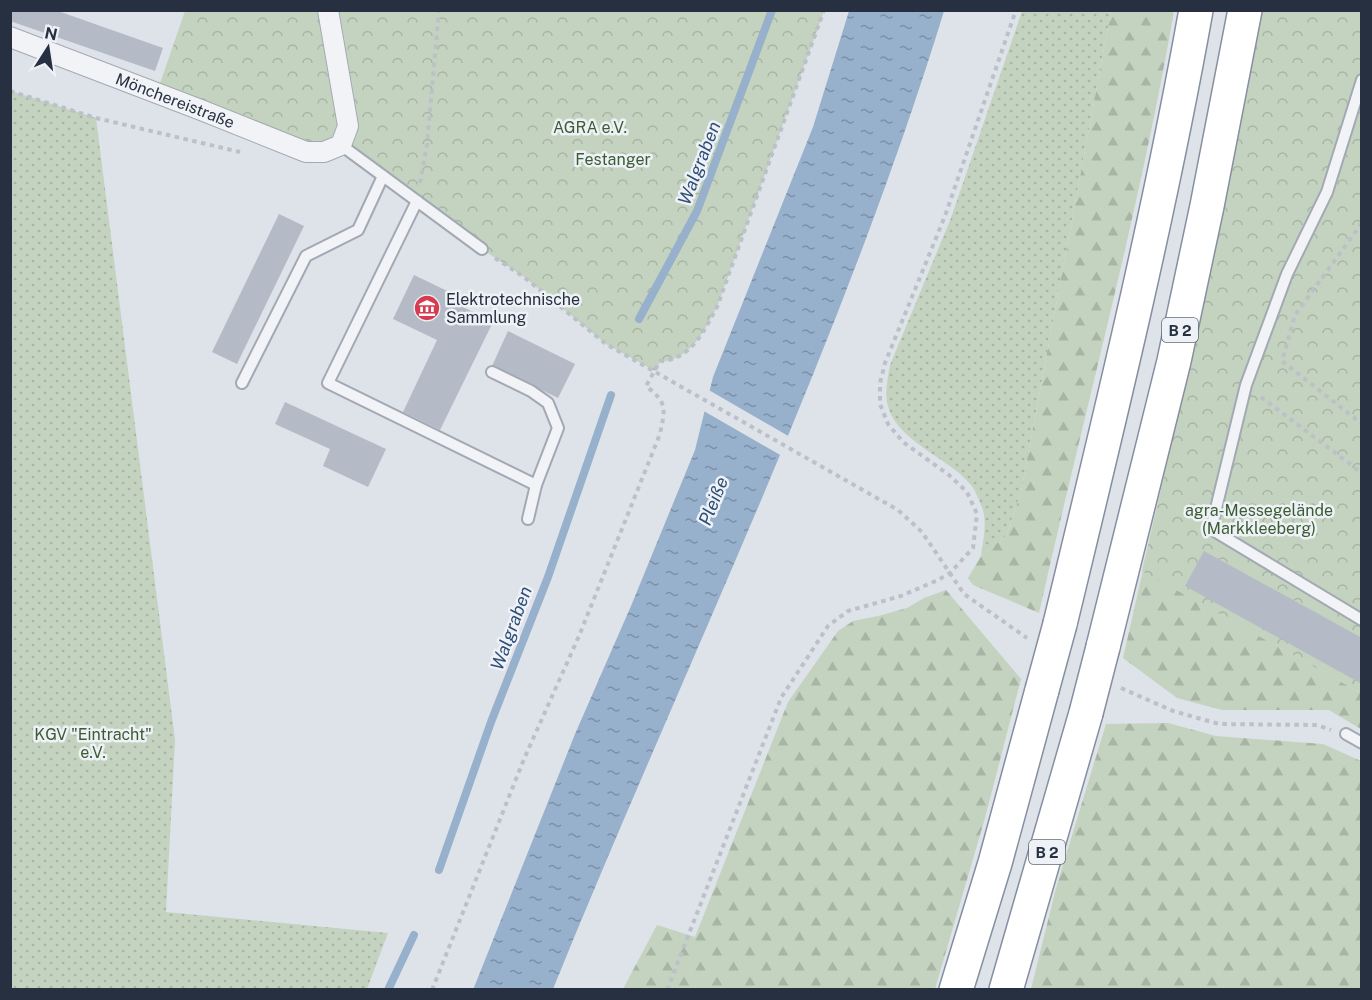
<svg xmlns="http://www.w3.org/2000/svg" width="1372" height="1000" font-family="'Public Sans',sans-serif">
  <defs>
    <pattern id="grass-dots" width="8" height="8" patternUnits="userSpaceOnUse" patternTransform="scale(1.5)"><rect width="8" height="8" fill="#c4d3bf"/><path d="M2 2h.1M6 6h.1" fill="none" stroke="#a8b5a5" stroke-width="1.8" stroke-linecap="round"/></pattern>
    <pattern id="forest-firs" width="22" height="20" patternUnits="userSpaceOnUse" patternTransform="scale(1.5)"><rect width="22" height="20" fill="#c4d3bf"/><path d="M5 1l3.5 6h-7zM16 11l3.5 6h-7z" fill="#a8b5a5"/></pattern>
    <pattern id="park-crowns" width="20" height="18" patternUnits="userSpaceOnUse" patternTransform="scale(1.5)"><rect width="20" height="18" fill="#c4d3bf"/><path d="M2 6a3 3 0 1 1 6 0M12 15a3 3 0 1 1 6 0" fill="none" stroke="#a8b5a5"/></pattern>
    <pattern id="water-ripples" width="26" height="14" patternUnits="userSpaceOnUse" patternTransform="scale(1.5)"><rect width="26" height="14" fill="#97b0cb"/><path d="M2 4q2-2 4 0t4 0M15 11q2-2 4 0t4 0" fill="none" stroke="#7b90a6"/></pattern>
  </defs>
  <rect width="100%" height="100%" fill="#dee2e9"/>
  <g fill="url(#grass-dots)">
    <path d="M1022,11H1111L1021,492L1006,536L981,556C983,541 987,525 983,510C980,503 976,491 971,485C949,457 894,441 887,402C885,389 888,378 890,365L951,218Z"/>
    <polygon points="11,91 96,118 175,740 166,912 388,933 367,989 11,989"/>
  </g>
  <g fill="url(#forest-firs)">
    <path d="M1111,11H1174C1139,214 1084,412 1039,613L973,585L968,578L981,556L1006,536L1021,492Z"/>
    <polygon points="1262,11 1361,11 1177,590 1361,693 1361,729 1329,710 1222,710 1177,698 1123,658 1199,324"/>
    <polygon points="946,590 1021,679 985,818 935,989 623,989 657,925 695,937 788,702 838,631 853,621 878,616 907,608 924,598"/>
    <polygon points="1168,723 1216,736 1323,744 1361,761 1361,989 1031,989 1056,888 1106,724"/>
  </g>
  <g fill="url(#park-crowns)">
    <path d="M185,11H824L717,307C704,331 691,360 660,362L655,371L606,344L524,277L482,249L341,145L324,152L157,92Z"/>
    <polygon points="1262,11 1361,11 1361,693 1142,571 1199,324"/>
  </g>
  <path fill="url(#water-ripples)" d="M849,11H944C841,347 685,664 553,989L473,990L575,734L631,606L695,450L713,377L813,127Z"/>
  <polygon fill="#dee2e9" points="707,389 790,437 782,456 702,410"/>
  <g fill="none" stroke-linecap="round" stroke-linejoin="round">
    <g stroke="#97b0cb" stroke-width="8">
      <polyline points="639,319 697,211 772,10"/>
      <polyline points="439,870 491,722 548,577 611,395"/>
      <polyline points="388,990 414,935"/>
    </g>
  </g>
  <g fill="#b5bbc6">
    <polygon points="10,10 55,10 163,48 155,71 10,21"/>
    <polygon points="279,214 304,226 237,364 212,352"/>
    <polygon points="414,275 462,298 459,305 493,322 440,430 403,412 437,340 393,319"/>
    <polygon points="508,331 575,364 558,398 492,366"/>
    <polygon points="285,402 386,449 368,487 323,466 330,449 275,424"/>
    <polygon points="1204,551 1362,638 1362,684 1185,586"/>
  </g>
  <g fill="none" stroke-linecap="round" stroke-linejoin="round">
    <g stroke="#a3a9b3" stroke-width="14">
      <g id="service">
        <polyline points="1362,80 1327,192 1287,274 1246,385 1211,529 1362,620"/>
        <polyline points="341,145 482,249"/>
        <polyline points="417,201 328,383 536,485"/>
        <polyline points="492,372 531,391 548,403 558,428 536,485 528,519"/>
        <polyline points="242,383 306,256 358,230 383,176"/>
        <polyline points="1346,734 1362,743"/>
      </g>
    </g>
    <g stroke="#a3a9b3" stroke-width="22">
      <g id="minor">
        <path id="s1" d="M10,37L201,110L306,152H324L341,145L348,126L328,10"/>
      </g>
    </g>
    <g stroke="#858fa0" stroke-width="36">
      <g id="trunk">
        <path d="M1060,624C1109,421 1159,217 1196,10"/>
        <polyline points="1103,647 1174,361 1207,206 1245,10"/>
        <polyline points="956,990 995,863 1042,690"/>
        <polyline points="1006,990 1086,713"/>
      </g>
    </g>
    <g stroke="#bcc0c8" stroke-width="4" stroke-dasharray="4.5 4.5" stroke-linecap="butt">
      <polyline points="10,91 96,118 240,152"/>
      <polyline points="420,183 427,144 439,10"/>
      <polyline points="1362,223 1295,315 1282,361 1362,424"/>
      <polyline points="495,258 524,277 606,344 898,510 922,532 964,594 1027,638"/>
      <polyline points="1261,397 1362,473"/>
      <polyline points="1121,688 1173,711 1219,724 1317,725 1331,730"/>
      <path d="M432,990L524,759L579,636L660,434C665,409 668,403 646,386L660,361C691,360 704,331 717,307L824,10"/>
      <polyline points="667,990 781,698 828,626 848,611 901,596 938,580 950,573 973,548 977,514 967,492 949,475 903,442 888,424 880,404 880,383 885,363 945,216 1016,10"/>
    </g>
    <use href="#service" stroke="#f1f3f7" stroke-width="10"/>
    <use href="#minor" stroke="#f1f3f7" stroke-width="20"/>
    <use href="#trunk" stroke="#fff" stroke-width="33"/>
    <g stroke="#858fa0" stroke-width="36" stroke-linecap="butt">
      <g id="trunk-bridge">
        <polyline points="1042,690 1060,624"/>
        <polyline points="1086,713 1103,647"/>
      </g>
    </g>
    <use href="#trunk-bridge" stroke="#fff" stroke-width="33"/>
  </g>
  <defs>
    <g id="museum-disc" transform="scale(1.35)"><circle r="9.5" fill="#d63b51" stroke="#eef1f6"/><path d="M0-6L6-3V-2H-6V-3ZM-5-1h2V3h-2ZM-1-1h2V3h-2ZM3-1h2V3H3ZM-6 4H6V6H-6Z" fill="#fff"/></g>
  </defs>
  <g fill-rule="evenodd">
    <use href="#museum-disc" x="427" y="308"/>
  </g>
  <g text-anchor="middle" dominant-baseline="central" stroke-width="5" stroke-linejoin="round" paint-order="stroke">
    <g fill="#eef1f6" stroke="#626a77" stroke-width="1.5">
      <rect x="1162" y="318" width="36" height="24" rx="4.5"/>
      <rect x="1029" y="840" width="36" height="24" rx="4.5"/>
    </g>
    <g font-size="15" font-weight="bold" fill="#263041">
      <text x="1180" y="330">B 2</text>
      <text x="1047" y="852">B 2</text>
    </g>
    <g font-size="16" fill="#263041" stroke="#eef1f6">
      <text stroke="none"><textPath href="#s1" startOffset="177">Mönchereistraße</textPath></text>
    </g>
    <g font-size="16" fill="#3a5d33" stroke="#eef1f6">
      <text x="590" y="127">AGRA e.V.</text>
      <text x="613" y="159">Festanger</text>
      <text x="1259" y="510">agra-Messegelände<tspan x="1259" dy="18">(Markkleeberg)</tspan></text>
      <text x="93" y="734">KGV "Eintracht"<tspan x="93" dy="18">e.V.</tspan></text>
    </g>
    <g font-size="16" fill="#263041" stroke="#eef1f6" text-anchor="start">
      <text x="446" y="299">Elektrotechnische<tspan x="446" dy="18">Sammlung</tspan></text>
    </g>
    <g font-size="18" font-style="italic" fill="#2e4e77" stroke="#eef1f6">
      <text transform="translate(699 163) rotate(-69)">Walgraben</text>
      <text transform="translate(713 501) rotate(-68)">Pleiße</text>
      <text transform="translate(511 628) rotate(-70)">Walgraben</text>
    </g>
  </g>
  <rect width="1372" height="1000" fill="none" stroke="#263041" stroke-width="24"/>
  <g transform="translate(48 48) rotate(12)" stroke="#eef1f6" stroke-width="4.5" paint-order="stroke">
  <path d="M0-4.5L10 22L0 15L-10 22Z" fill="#263041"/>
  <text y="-9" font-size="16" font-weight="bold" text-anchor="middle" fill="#263041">N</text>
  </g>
</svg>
